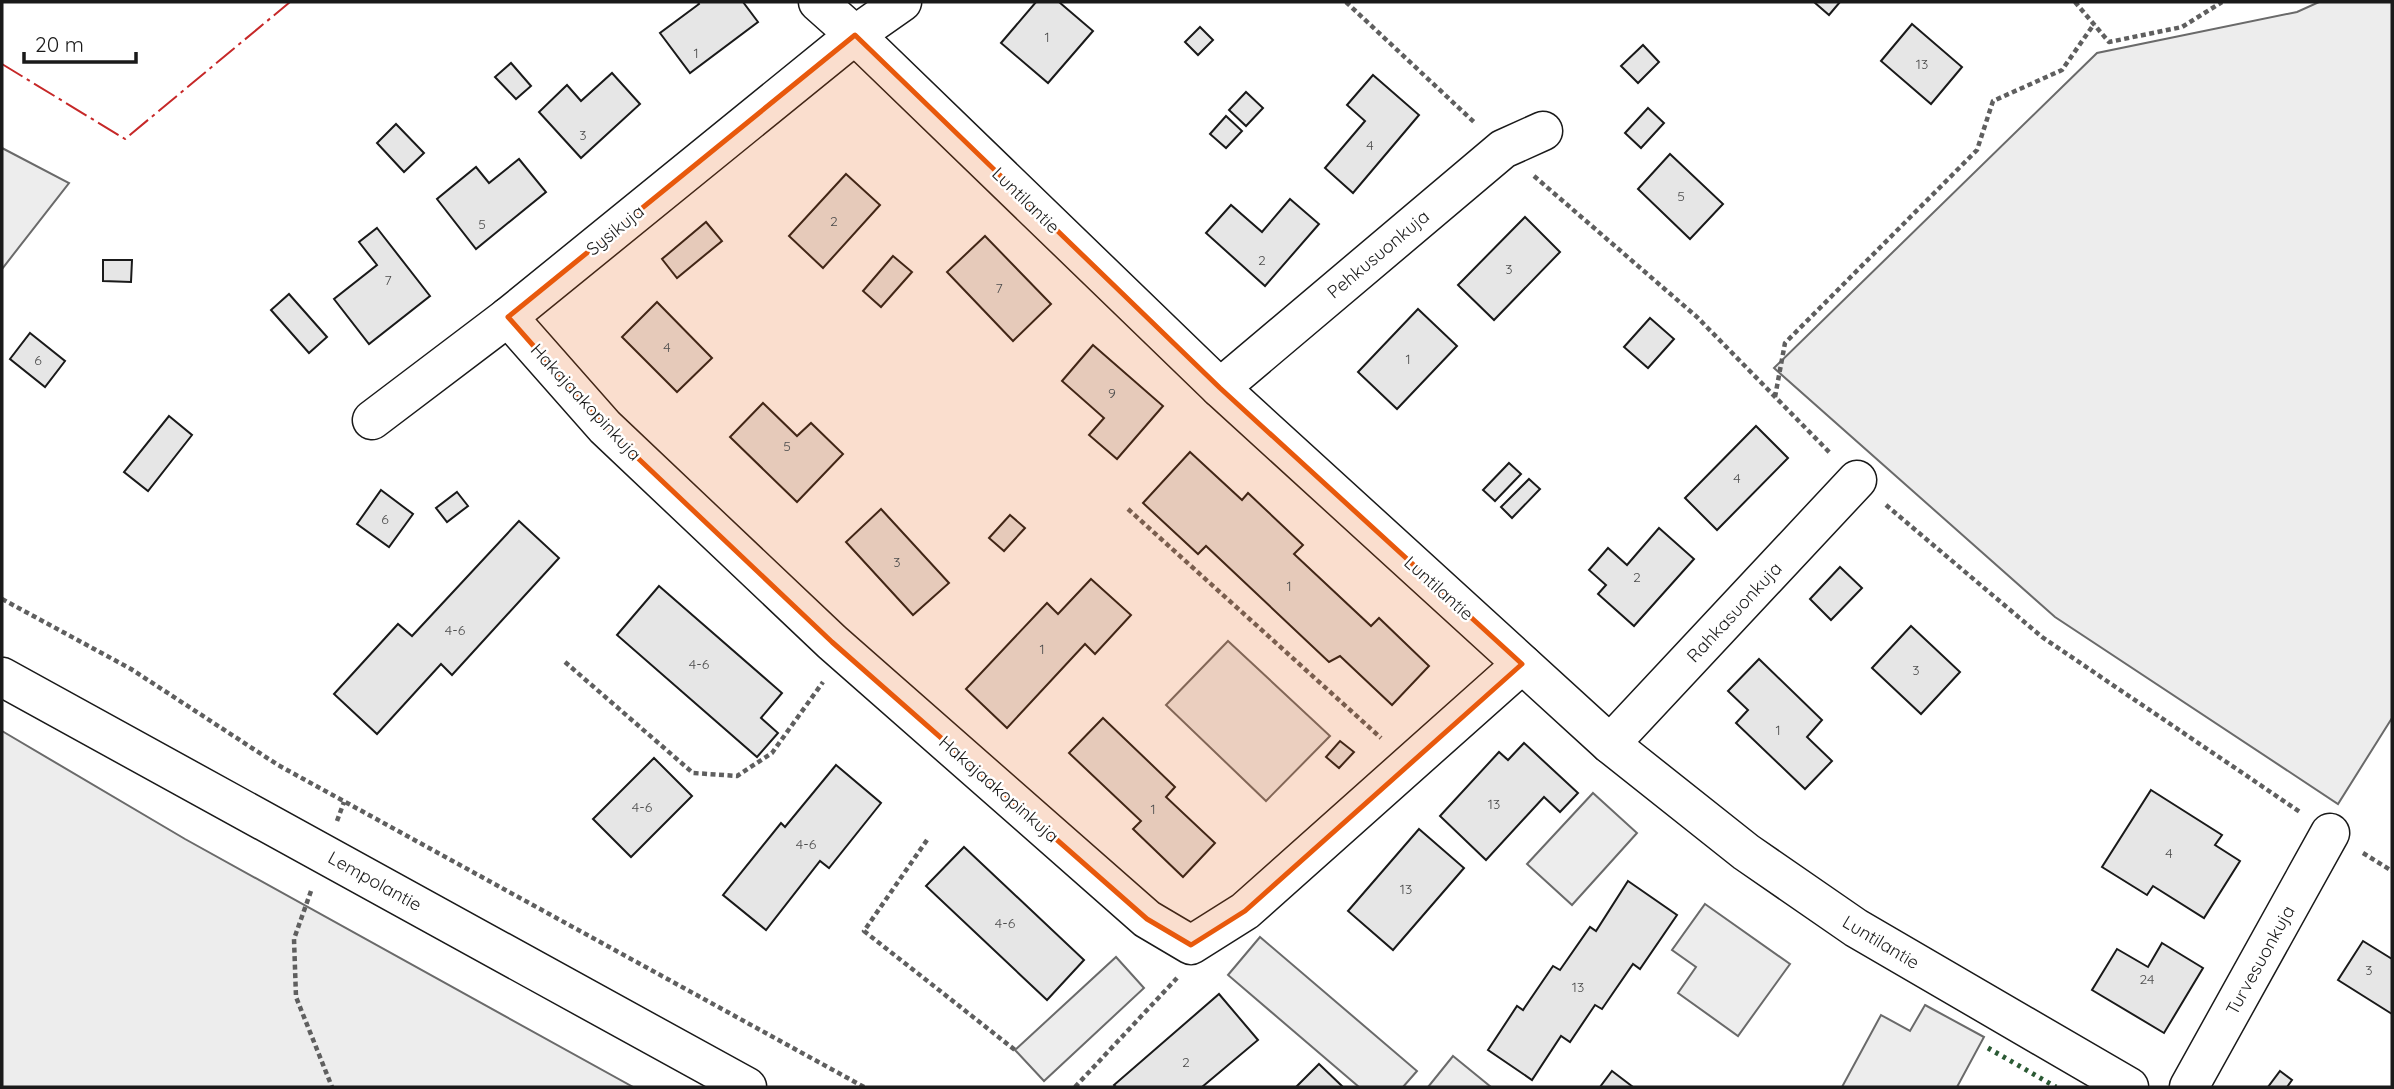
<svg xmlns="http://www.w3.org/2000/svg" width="2394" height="1089" font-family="Quicksand,sans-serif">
  <rect width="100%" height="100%" fill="#fff"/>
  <g fill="#ededed" stroke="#6a6a6a" stroke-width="2">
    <polygon points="2319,2 2392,2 2392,718 2338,804 2055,617 1774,368 2097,53 2297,12"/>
    <polygon points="2,148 69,183 2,269"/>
    <polygon points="1228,641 1330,736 1266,801 1166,705"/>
    <polygon points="2,731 185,839 633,1087 2,1087"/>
    <polygon points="1593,793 1637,833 1572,905 1527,864"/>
    <polygon points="1705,904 1790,964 1738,1036 1678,993 1696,967 1672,950"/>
    <polygon points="1260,937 1417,1071 1403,1087 1359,1087 1228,975"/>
    <polygon points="1116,957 1144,988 1044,1081 1015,1050"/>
    <polygon points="1925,1005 1984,1037 1957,1087 1842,1087 1881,1015 1910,1031"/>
    <polygon points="1453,1056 1491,1087 1428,1087"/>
  </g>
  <g fill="#e6e6e6" stroke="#1a1a1a" stroke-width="2">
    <polygon points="698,2 743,2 758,22 690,73 660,33 699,4"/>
    <polygon points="1036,2 1059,2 1093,31 1048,83 1001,43"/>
    <polygon points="1814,2 1840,2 1829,15"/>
    <polygon points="1912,24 1962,67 1931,104 1881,61"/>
    <polygon points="1200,27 1213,40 1198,55 1185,42"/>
    <polygon points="1643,45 1659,62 1638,83 1621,66"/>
    <polygon points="511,63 531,86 516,99 495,77"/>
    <polygon points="612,73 640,104 581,158 539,112 567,85 581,101"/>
    <polygon points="1373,75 1419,115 1353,193 1325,168 1365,121 1347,105"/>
    <polygon points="1246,92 1263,108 1246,126 1229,110"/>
    <polygon points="1648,108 1664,123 1641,148 1625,133"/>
    <polygon points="1226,116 1242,131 1226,148 1210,134"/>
    <polygon points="396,124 424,153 404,172 377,143"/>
    <polygon points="1670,154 1723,204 1690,239 1638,189"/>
    <polygon points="519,159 546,192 476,249 437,199 476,167 489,183"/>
    <polygon points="846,174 880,205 823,268 789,236"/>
    <polygon points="1290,199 1319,224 1265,286 1206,233 1231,205 1262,232"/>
    <polygon points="1525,217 1560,252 1494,320 1458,285"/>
    <polygon points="706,222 722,241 677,278 662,259"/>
    <polygon points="377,228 430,296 369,344 334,299 377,265 359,242"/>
    <polygon points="985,236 1051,304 1013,341 947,272"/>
    <polygon points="893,256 912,272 881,307 863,291"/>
    <polygon points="103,260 132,260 131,282 103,281"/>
    <polygon points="289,294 327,337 309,353 271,310"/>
    <polygon points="657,302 712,358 677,392 622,337"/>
    <polygon points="1418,309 1457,346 1397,409 1358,372"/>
    <polygon points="1650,318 1674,339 1648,368 1624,347"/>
    <polygon points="30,333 65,361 45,387 10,359"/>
    <polygon points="1093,345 1163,406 1117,459 1089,435 1104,418 1062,381"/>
    <polygon points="763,403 797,436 811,423 843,454 797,502 730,437"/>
    <polygon points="169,416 192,435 148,491 124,472"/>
    <polygon points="1756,426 1788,458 1717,530 1685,498"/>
    <polygon points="1190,452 1242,500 1248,493 1303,545 1294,554 1371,626 1379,618 1429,666 1392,705 1340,656 1329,662 1206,546 1198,554 1143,503"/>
    <polygon points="1509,463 1521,474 1495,501 1483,490"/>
    <polygon points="1529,479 1540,489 1512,518 1501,507"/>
    <polygon points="381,490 413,514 389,547 357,524"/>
    <polygon points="457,492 468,506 447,522 436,508"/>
    <polygon points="881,509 949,583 913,615 846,542"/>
    <polygon points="1010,515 1025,528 1004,551 989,538"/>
    <polygon points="519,521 559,558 452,675 441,664 377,734 334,694 398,624 412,636"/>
    <polygon points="1659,528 1694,559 1634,626 1598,594 1606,585 1589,570 1608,548 1627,565"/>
    <polygon points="1840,567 1862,588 1831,620 1810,599"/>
    <polygon points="1091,579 1131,615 1095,654 1085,644 1007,728 966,689 1047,603 1058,614"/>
    <polygon points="659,586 782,693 761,718 778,733 757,757 617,635"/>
    <polygon points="1911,626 1960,672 1921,714 1872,668"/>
    <polygon points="1759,659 1822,720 1807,737 1832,761 1805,789 1736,723 1748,710 1728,691"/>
    <polygon points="1103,718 1175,787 1166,797 1215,843 1183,877 1133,829 1141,821 1069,753"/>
    <polygon points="1340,741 1354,752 1339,768 1326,757"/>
    <polygon points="1524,743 1578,793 1560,812 1544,797 1486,860 1440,816 1499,752 1508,760"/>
    <polygon points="654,758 692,796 631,857 593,819"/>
    <polygon points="836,765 881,803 829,868 820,861 766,930 723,895 781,823 785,827"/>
    <polygon points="2151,790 2222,835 2215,845 2240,861 2204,918 2153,886 2147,895 2102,867"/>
    <polygon points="1419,829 1464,868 1393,950 1348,911"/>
    <polygon points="964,847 1084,960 1047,1000 926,886"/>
    <polygon points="1628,881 1677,915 1640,969 1633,964 1602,1009 1595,1005 1570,1042 1561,1036 1532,1080 1488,1050 1517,1006 1523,1010 1553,966 1560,970 1590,927 1596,931"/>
    <polygon points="2363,941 2392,959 2392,1014 2338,980"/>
    <polygon points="2162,943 2203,968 2164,1033 2092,990 2117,949 2148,967"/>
    <polygon points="1219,994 1258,1040 1202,1087 1116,1087 1114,1085"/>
    <polygon points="1319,1064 1343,1087 1296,1087"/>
    <polygon points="1612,1071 1633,1087 1600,1087"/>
    <polygon points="2280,1071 2292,1080 2287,1087 2268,1087"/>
  </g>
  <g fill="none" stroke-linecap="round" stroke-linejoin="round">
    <g stroke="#1a1a1a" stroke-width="41">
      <g id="minor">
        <polyline points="818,2 855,35 1220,388 1610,744 1746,852 1856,928 2129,1087"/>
        <polyline points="508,317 605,427 832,642 1147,919 1191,945 1245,911 1522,664"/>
        <polyline points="1220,388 1503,149 1543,131"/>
        <polyline points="372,420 508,317 855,35 902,2"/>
        <polyline points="2,677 747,1087"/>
        <polyline points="1610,744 1857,480"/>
        <polyline points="2189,1087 2330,833"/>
      </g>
    </g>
    <g stroke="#5f5f5f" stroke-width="4.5" stroke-dasharray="5 3.5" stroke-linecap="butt">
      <polyline points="1346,2 1475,123"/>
      <polyline points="2075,2 2109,42 2182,27 2222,2"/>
      <polyline points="1534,176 1697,317 1831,454"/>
      <polyline points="1775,397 1785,343 1977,150 1993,101 2062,70 2094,24"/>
      <polyline points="1886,505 2042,637 2300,812"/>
      <polyline points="1128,509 1381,738"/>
      <polyline points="2,599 131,669 278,765 864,1087"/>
      <polyline points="565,662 693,773 737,776 772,753 823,682"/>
      <polyline points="337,821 344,802"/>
      <polyline points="927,840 864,931 1015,1050"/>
      <polyline points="2363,853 2392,871"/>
      <polyline points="311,891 294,939 296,997 332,1087"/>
      <polyline points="1075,1087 1177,978"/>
    </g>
    <use href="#minor" stroke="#fff" stroke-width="38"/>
    <polyline stroke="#2b5a34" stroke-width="5" stroke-dasharray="3.5 5" stroke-linecap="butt" points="1988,1048 2056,1087"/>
    <polyline stroke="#c62828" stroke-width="2" stroke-dasharray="24 5 3.5 5" stroke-linecap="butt" points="2,64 125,139 290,2"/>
  </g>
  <path fill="#e8590c" fill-opacity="0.2" stroke="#e8590c" stroke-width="5" stroke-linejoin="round" d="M855,35L1220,388L1522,664L1245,911L1191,945L1147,919L832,642L605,427L508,317Z"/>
  <g text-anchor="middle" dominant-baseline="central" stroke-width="5" stroke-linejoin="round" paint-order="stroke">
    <g font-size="14" fill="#4d4d4d">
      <text x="1047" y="37">1</text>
      <text x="696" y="53">1</text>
      <text x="1922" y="64">13</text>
      <text x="583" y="135">3</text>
      <text x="1370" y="145">4</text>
      <text x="1681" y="196">5</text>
      <text x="834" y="221">2</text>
      <text x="482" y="224">5</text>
      <text x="1262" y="260">2</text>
      <text x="1509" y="269">3</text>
      <text x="388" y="280">7</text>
      <text x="999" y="288">7</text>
      <text x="667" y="347">4</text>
      <text x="1408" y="359">1</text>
      <text x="38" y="360">6</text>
      <text x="1112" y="393">9</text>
      <text x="787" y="446">5</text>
      <text x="1737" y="478">4</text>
      <text x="385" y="519">6</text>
      <text x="897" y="562">3</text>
      <text x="1637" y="577">2</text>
      <text x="1289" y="586">1</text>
      <text x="455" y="630">4-6</text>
      <text x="1042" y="649">1</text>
      <text x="699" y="664">4-6</text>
      <text x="1916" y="670">3</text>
      <text x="1778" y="730">1</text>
      <text x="1494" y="804">13</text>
      <text x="642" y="807">4-6</text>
      <text x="1153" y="809">1</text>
      <text x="806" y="844">4-6</text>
      <text x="2169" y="853">4</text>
      <text x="1406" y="889">13</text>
      <text x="1005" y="923">4-6</text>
      <text x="2369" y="970">3</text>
      <text x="2147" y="979">24</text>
      <text x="1578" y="987">13</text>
      <text x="1186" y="1062">2</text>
    </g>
    <g font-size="18" fill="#1a1a1a" stroke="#fff">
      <text transform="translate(1026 200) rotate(44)">Luntilantie</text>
      <text transform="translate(615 230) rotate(-39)">Sysikuja</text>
      <text transform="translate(1378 254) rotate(-40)">Pehkusuonkuja</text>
      <text transform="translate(586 402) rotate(47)">Hakajaakopinkuja</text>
      <text transform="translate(1439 588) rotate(42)">Luntilantie</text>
      <text transform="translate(1734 612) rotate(-47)">Rahkasuonkuja</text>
      <text transform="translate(999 789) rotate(41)">Hakajaakopinkuja</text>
      <text transform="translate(375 881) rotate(29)">Lempolantie</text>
      <text transform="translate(1881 942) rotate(31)">Luntilantie</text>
      <text transform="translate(2260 960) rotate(-61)">Turvesuonkuja</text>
    </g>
  </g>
  <rect width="2394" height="1089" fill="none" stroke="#1a1a1a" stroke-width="7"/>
  <path d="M24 52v10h112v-10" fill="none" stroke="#1a1a1a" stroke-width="3.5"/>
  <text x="35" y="52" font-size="21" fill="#1a1a1a" stroke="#ffffff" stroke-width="5" paint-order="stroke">20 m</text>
</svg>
